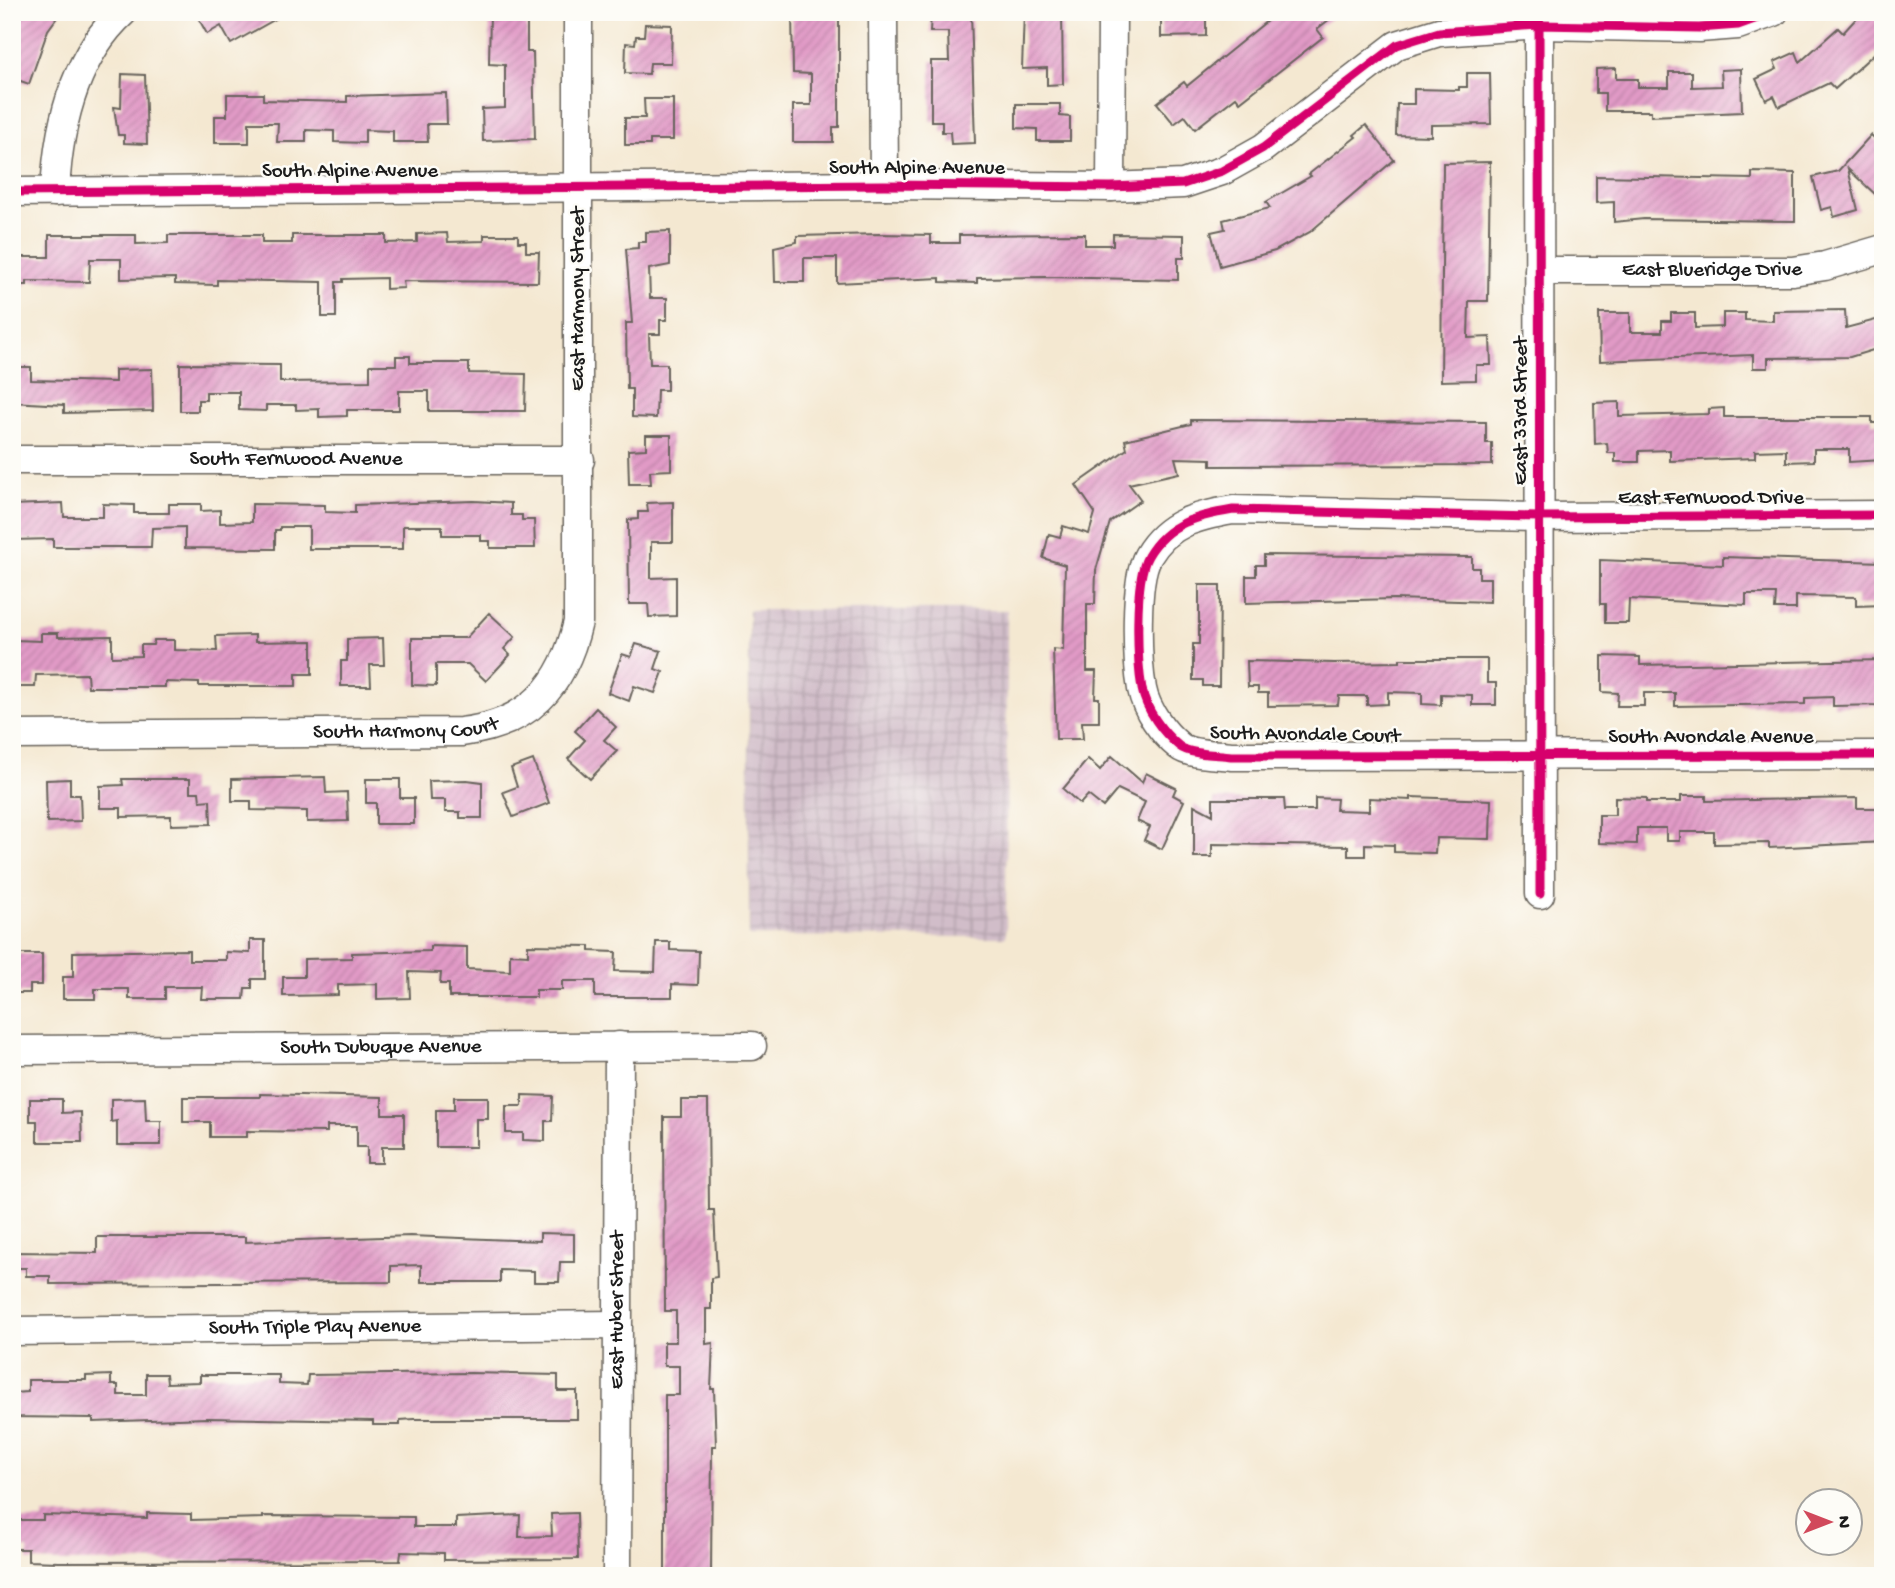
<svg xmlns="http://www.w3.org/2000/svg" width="1895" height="1588" font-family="'Gochi Hand',sans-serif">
  <defs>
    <pattern id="industrial-grid" width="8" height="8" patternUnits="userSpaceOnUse" patternTransform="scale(1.75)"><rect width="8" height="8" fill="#d1bdc9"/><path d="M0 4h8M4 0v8" fill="none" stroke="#b3a2ac"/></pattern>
    <pattern id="building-hatch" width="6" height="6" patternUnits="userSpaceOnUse" patternTransform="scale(1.75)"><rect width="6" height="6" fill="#e19ac6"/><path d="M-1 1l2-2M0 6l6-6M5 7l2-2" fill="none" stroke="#c084aa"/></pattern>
  </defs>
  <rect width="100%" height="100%" fill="#fdfcf7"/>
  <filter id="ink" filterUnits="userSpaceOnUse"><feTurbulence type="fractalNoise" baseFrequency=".0143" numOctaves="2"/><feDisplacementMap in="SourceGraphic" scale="14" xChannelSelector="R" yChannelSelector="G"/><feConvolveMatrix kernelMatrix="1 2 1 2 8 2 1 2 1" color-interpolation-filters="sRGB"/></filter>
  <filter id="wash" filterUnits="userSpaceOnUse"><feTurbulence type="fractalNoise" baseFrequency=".00686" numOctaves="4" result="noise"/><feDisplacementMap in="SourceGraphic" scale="28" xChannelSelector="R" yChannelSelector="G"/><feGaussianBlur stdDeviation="1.57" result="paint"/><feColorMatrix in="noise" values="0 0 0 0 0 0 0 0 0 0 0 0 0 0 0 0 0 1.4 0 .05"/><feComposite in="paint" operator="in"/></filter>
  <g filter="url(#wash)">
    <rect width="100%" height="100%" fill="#f4e8d1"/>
    <polygon fill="url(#industrial-grid)" points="749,610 1007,610 1006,937 749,936"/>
    <g id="blocks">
      <g fill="url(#building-hatch)">
        <polygon points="18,12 61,12 48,30 29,84 12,78 12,30"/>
        <polygon points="195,12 288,12 231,44 221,26 207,34"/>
        <polygon points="490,12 527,12 527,52 533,52 535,139 483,141 482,109 505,108 505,65 489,64"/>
        <polygon points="792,12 839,12 839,127 833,127 833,142 793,142 793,105 811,105 811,74 793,73"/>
        <polygon points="931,12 971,12 975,143 951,144 950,132 942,132 942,121 931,121 931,61 949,61 948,32 930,32"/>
        <polygon points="1024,12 1062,12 1063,84 1047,85 1047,68 1022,69"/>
        <polygon points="1161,12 1206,12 1206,36 1161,37"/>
        <polygon points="1278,12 1339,12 1317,29 1323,37 1240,102 1236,97 1195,129 1185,116 1174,124 1157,103 1184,82 1187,86"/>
        <polygon points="1862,12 1883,12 1883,59 1876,52 1835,89 1829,83 1779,107 1774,96 1766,100 1756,79 1777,69 1774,62 1796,52 1800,62 1838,28 1843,33"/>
        <polygon points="645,24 672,25 671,63 650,63 649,74 625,73 626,43 635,44 636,36 644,36"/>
        <polygon points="1616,68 1616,79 1638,79 1638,87 1669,87 1669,72 1692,72 1692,87 1722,86 1721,70 1741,69 1742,112 1651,116 1651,111 1605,111 1605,93 1596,93 1596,69"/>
        <polygon points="1467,73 1490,73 1491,124 1431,125 1431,136 1396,135 1397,104 1414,104 1414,89 1459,90 1459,87 1467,87"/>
        <polygon points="122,74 145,75 147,144 124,143 124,135 118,135 114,107 121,108"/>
        <polygon points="446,93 447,124 427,124 428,142 393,142 393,131 365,130 365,143 334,142 334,131 306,130 306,142 277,142 278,123 249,123 249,143 215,143 215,116 227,116 227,94 263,94 263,100 347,102 347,96"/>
        <polygon points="644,99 673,99 673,140 650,140 650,145 625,145 625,118 645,118"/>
        <polygon points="1016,104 1060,104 1060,116 1070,117 1070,141 1037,141 1037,129 1016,128"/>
        <polygon points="1366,125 1394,160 1310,232 1275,251 1220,266 1211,232 1225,229 1223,220 1270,208 1266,202 1311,176 1309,174 1356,137 1354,135"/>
        <polygon points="1871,135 1883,146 1883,186 1875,194 1848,169 1858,210 1834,217 1832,207 1821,210 1813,177 1838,171"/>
        <polygon points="1490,162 1488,301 1469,301 1468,338 1490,337 1491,365 1476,365 1476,380 1441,381 1443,163"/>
        <polygon points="1752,172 1795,173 1795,221 1644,219 1614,222 1614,202 1596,203 1596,176 1752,179"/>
        <polygon points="670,231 670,265 649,269 650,298 667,298 667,320 660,320 660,334 649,334 650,364 667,364 667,390 657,390 656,418 632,417 632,389 627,389 626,323 632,323 626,249 638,248 638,242 646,242 646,232"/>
        <polygon points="447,233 448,242 484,241 484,235 518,235 518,242 526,242 526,252 539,252 538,282 403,281 404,288 386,289 386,278 343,279 343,282 336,282 336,317 322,317 322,282 217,280 217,285 175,284 175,278 121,279 121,259 90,259 89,282 27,281 27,285 12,285 12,257 49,257 49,235 136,235 136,244 168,243 168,235 262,235 262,243 292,243 292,235 386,235 386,243 417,242 417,234"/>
        <polygon points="880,234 931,235 931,243 959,243 959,235 1085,234 1085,245 1113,245 1113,234 1184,235 1184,258 1178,258 1178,280 1047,277 977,278 977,283 940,282 940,278 837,283 837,258 804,258 804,282 775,282 774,247 797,242 797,236"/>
        <polygon points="1845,310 1846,328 1883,318 1883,347 1850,357 1768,358 1768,368 1753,368 1753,355 1600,361 1599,313 1630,313 1630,332 1662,332 1662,321 1671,321 1671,313 1695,313 1695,328 1723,327 1723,313 1745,313 1745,320 1773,321 1773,311"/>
        <polygon points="396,356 410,356 410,363 469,363 469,373 526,374 525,411 429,411 429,391 399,391 399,410 347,410 347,416 319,417 319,409 296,410 296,405 266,405 266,411 239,410 239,392 206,392 206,400 198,400 198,411 180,411 180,364 280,365 280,382 370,381 370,365 396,365"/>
        <polygon points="12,367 31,367 31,380 115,382 115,370 152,369 153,411 64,413 64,405 12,402"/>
        <polygon points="1619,402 1619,416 1709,414 1709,409 1724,408 1724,417 1872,417 1872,423 1883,423 1883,460 1849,462 1849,449 1814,449 1814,461 1786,462 1786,450 1755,451 1755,458 1670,461 1670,450 1639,451 1639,462 1615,462 1615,453 1608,453 1607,443 1595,444 1594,403"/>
        <polygon points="1191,420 1486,422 1486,443 1492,443 1492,465 1211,466 1211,459 1175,458 1179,473 1129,484 1141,500 1110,522 1096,570 1095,604 1087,604 1087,671 1096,671 1095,698 1099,698 1099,722 1082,722 1083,739 1056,739 1053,649 1063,650 1065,565 1043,558 1049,534 1060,537 1063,526 1089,534 1095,513 1076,485 1127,449 1125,440 1191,424"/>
        <polygon points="646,435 671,435 671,470 650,471 651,484 629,484 628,450 646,449"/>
        <polygon points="474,501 511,503 511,515 522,515 522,520 534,520 535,548 490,548 490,541 481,541 481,535 442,535 442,526 403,526 403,549 309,549 309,527 280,527 280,530 275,530 275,549 185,548 185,527 152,528 151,547 53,547 53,539 12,540 12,505 63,503 64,517 103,517 103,504 134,505 134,513 169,513 169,504 201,504 201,511 220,510 220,523 252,522 252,504 325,505 325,512 355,513 355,505"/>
        <polygon points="673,502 673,542 651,542 651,578 676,577 676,616 649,617 648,604 629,604 628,520 638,519 638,512 648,512 647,503"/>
        <polygon points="1264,555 1472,557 1472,568 1479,568 1479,578 1490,578 1490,602 1394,599 1246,603 1246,576 1256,576 1256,565 1264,565"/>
        <polygon points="1723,557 1883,562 1883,605 1856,606 1856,597 1796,596 1796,609 1775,609 1776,594 1746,594 1746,605 1629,599 1628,623 1605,623 1605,604 1600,604 1600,560 1723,565"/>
        <polygon points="1199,585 1220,585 1219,686 1203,686 1203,680 1193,680 1193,644 1199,644"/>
        <polygon points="489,613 515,637 504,649 510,655 486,681 468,664 436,664 436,686 412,685 412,638 466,638"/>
        <polygon points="41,633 58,633 58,637 112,636 112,657 141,656 141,645 153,645 154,640 174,640 174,650 217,651 216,636 255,635 255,642 312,641 312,674 296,674 296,686 199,686 199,683 165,682 165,687 88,687 87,674 36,675 35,687 12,687 14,640 41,641"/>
        <polygon points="383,638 384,665 370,665 371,686 341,686 341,661 347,661 347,639"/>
        <polygon points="636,644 661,651 655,669 663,672 655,693 634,686 629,701 608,693 622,654 631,657"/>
        <polygon points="1602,656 1640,657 1640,665 1883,660 1883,705 1833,706 1833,697 1805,698 1805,704 1675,706 1675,693 1644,693 1644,706 1617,706 1618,693 1602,692"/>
        <polygon points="1400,659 1487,659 1487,683 1496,683 1496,705 1472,705 1472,695 1441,694 1441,705 1422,704 1422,693 1388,692 1388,704 1367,705 1367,696 1339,696 1338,705 1268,706 1268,693 1258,693 1258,687 1248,687 1247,661 1334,663 1400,662"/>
        <polygon points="596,708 616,727 604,740 617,751 590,779 568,759 585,740 575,731"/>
        <polygon points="1112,756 1142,782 1146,773 1176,788 1173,795 1184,801 1162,849 1144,840 1150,827 1137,821 1145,802 1118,789 1103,807 1088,795 1080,804 1063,789 1088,759 1100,770"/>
        <polygon points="533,760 549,803 513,817 503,792 517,787 511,768"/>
        <polygon points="325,777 326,793 347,792 348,821 307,822 307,811 251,810 251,801 232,801 232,779"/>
        <polygon points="70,779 70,795 80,795 81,821 47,822 46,780"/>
        <polygon points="122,779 190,779 190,792 199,792 200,801 210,800 211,824 171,825 171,816 121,817 121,808 100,808 100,786 123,785"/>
        <polygon points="366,779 400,779 400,798 414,798 414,824 376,824 376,803 366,803"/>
        <polygon points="467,780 482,782 482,818 460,818 460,812 445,812 445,800 430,800 429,781"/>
        <polygon points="1681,796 1706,796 1706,801 1857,798 1857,808 1883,808 1883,842 1769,848 1769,843 1714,844 1714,832 1680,832 1680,841 1666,841 1666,828 1637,828 1637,844 1599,843 1599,815 1615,815 1615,797 1646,798 1646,802 1681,802"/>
        <polygon points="1411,797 1491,800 1490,839 1436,838 1435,853 1394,852 1394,845 1365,844 1365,856 1348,856 1348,846 1212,844 1212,857 1194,857 1194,805 1213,815 1213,799 1284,799 1285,810 1315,810 1315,798 1337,799 1336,810 1369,811 1369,798 1411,800"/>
        <polygon points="250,940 265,940 265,979 252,979 252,988 245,988 244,999 201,999 202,987 165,987 165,999 129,999 129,989 95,989 95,999 63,999 63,977 73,977 73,952 189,950 189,960 226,960 226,952 250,953"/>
        <polygon points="656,942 670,942 670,950 699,951 698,985 672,984 672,997 595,997 595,981 562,981 562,990 536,990 536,997 449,997 449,984 440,984 441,973 409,972 410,998 377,999 377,984 338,985 338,995 283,996 283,977 304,977 304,959 352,958 352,953 430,951 430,946 467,947 467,969 510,971 510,954 528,955 528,945 590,946 590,951 616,952 615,971 655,972"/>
        <polygon points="12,954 42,954 42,985 30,985 30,993 12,993"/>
        <polygon points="260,1094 382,1097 382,1114 404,1114 404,1147 382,1147 382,1163 367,1163 367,1147 357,1147 357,1126 327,1126 327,1132 247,1131 247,1137 210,1137 210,1122 183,1122 183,1097 260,1097"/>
        <polygon points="522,1095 553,1096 552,1121 545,1121 545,1141 523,1140 523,1133 506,1133 506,1106 522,1106"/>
        <polygon points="454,1097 488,1097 488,1119 476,1119 476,1147 436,1147 436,1110 454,1110"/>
        <polygon points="145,1098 146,1121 161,1121 161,1145 117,1145 117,1121 111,1122 111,1099"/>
        <polygon points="30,1099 62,1099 62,1113 81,1112 82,1142 37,1142 37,1121 30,1121"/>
        <polygon points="681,1100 708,1100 709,1210 714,1210 717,1277 711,1278 711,1309 706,1309 706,1344 713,1343 711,1389 714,1389 716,1446 712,1446 711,1576 665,1576 665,1395 679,1395 679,1366 664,1366 664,1342 676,1342 676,1311 665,1311 664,1117 681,1117"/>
        <polygon points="540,1233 574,1234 574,1262 560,1262 559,1282 534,1282 534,1271 500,1270 500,1282 421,1282 421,1265 391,1266 391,1282 50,1284 50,1276 26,1276 26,1268 12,1268 12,1252 97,1253 97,1237 245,1237 245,1242 410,1236 540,1241"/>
        <polygon points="471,1373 558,1375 558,1391 577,1391 577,1419 414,1419 400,1420 400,1425 373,1425 373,1421 207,1418 93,1422 93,1418 12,1417 12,1393 28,1392 28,1380 86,1380 86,1376 111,1375 111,1385 118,1385 118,1395 146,1395 146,1374 166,1374 167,1383 200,1382 200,1375 279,1375 279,1384 307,1385 308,1375"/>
        <polygon points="147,1513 191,1514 191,1520 263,1518 263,1516 414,1517 414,1527 456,1527 456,1518 520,1515 519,1537 552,1536 551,1514 577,1513 578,1559 444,1560 444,1553 401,1552 400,1561 59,1562 28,1561 28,1549 12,1549 12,1520 43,1520 43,1515 147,1518"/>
      </g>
    </g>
  </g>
  <g filter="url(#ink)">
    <use href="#blocks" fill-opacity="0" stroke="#68635b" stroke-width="2"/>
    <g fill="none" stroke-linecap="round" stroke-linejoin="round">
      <g stroke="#68635b" stroke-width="31">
        <g id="minor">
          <polyline points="883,12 884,185"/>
          <polyline points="1539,12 1540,894"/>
          <polyline points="1111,187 1112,12"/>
          <polyline points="12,192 884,185 1111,187 1183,184 1222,171 1263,148 1397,45 1439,32 1539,25 1699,28 1738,25 1774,12"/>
          <path d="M55,192C58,127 73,58 123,12"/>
          <path id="s1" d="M1539,271H1793L1825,266L1883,249"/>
          <path id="s2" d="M12,460H580"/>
          <path d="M1883,515L1539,517L1233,510C1198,516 1168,522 1148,556C1134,580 1137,661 1142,689C1146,710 1163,733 1179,746C1190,755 1217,754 1231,756L1883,755"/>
          <path id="s3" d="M12,735L461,732C529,724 563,687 578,622V12"/>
          <path id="s4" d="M12,1050L752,1046"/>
          <path id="s5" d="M12,1331L617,1325"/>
          <path id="s6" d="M617,1576L619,1046"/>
        </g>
      </g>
      <use href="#minor" stroke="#fff" stroke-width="28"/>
      <g stroke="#fdfcf7" stroke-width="13">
        <g id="cycleway">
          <polyline points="1539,12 1540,894"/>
          <polyline points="12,192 884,185 1111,187 1183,184 1222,171 1263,148 1397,45 1439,32 1539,25 1699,28 1738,25 1774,12"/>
          <path d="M1883,515L1539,517L1233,510C1198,516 1168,522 1148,556C1134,580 1137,661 1142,689C1146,710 1163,733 1179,746C1190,755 1217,754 1231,756L1883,755"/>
        </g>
      </g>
      <use href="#cycleway" stroke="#d6006c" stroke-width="9"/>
    </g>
  </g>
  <g text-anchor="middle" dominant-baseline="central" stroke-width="5" stroke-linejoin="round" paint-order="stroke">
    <g font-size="21" fill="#1c1c1c" stroke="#fdfcf7">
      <text x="917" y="169">South Alpine Avenue</text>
      <text x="350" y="172">South Alpine Avenue</text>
      <text stroke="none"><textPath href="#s1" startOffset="173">East Blueridge Drive</textPath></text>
      <text transform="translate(579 299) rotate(-90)">East Harmony Street</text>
      <text transform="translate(1522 411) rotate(-90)">East 33rd Street</text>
      <text stroke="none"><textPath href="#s2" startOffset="284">South Fernwood Avenue</textPath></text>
      <text x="1711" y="499">East Fernwood Drive</text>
      <text stroke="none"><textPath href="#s3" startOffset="394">South Harmony Court</textPath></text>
      <text transform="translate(1305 736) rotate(1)">South Avondale Court</text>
      <text x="1711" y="738">South Avondale Avenue</text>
      <text stroke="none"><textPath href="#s4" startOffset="369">South Dubuque Avenue</textPath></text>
      <text stroke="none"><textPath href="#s6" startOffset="266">East Huber Street</textPath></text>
      <text stroke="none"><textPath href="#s5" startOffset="303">South Triple Play Avenue</textPath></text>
    </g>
  </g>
  <rect width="1895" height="1588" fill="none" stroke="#fdfcf7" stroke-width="42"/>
  <g transform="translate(1829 1522) rotate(90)"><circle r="33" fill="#fdfcf7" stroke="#a3a29f" stroke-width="2"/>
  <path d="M0-5L12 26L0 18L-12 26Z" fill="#d1495b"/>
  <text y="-10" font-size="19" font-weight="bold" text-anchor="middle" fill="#1c1c1c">N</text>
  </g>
</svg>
